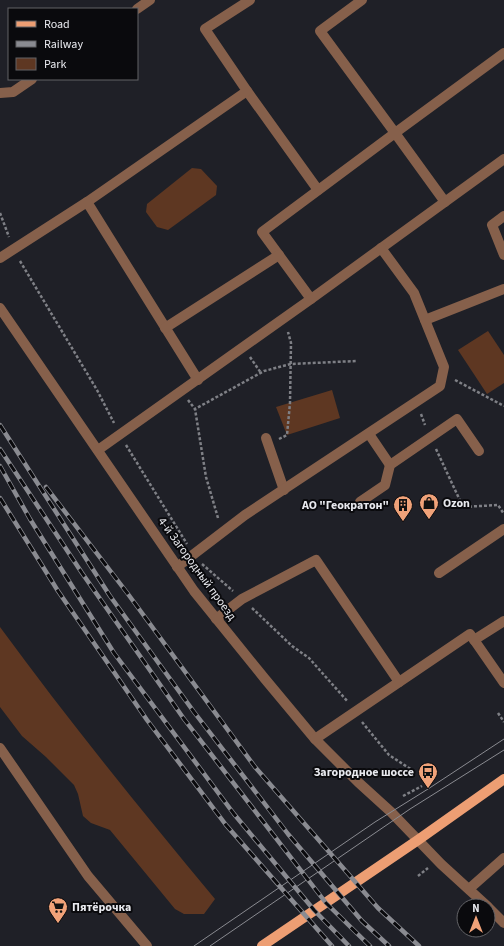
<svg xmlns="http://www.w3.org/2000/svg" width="504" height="946" font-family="'Source Sans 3',sans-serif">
  <rect width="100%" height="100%" fill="#1f2027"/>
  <g fill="#5e3722">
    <polygon points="192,168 201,169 217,186 216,195 168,230 157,227 146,212 147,204"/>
    <polygon points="488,331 504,355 504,383 487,394 458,350"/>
    <polygon points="332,390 340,418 287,435 276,407"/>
    <path d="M0,627C68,720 141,810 215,899L204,914H184L175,909L110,830L91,823L83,816L78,794L74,785L46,757L22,736L0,707Z"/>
  </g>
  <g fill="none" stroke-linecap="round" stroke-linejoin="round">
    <g stroke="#7f8086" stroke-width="2.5" stroke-dasharray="3 2" stroke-linecap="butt">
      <polyline points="0,213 9,237"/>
      <polyline points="20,261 97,390 114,423"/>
      <polyline points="250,357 261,373"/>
      <polyline points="455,380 504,406"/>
      <polyline points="188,400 195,409"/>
      <polyline points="421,414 425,425"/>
      <polyline points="279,439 287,435 290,403 291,343 288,332"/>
      <polyline points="126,445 187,544"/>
      <polyline points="436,449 463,507 498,505 504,514"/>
      <polyline points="218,518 206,477 195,409 264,371 291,364 356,361"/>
      <polyline points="202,564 233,591"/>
      <polyline points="252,608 292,646 309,658 348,702"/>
      <polyline points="498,713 504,722"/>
      <polyline points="362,722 389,755 412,770"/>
      <polyline points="403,796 422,786"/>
      <polyline points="418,876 428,868"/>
    </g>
    <g stroke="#86604b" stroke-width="10">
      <polyline points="362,0 320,31 395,133 504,53"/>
      <polyline points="137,9 150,0"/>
      <polyline points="247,91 318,190"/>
      <polyline points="0,93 13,92 32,79"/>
      <polyline points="87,202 247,91 205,29 250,0"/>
      <polyline points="504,216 492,225 504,255"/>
      <polyline points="0,258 87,202 198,380"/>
      <polyline points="311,299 262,232 395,133 445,202"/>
      <polyline points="0,308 194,591 265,679 315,739 358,782 391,812 441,864 487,906"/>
      <polyline points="425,320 504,289"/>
      <polyline points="165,328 279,255"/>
      <polyline points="369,434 390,465"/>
      <polyline points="266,438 284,490"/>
      <polyline points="98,450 311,299 504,159"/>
      <polyline points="360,502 385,485 390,465 457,419 479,451"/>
      <polyline points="177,567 245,515 440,386 444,367 414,293 381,248"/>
      <polyline points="439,573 504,529"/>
      <polyline points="216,619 242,599 316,560 399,682"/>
      <polyline points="474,640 504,621"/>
      <polyline points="315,739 470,634 504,683"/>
      <polyline points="0,748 88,876 147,946"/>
      <polyline points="469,889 504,858"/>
      <polyline points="488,907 504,923"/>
    </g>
    <polyline stroke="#ed9e73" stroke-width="10" points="262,946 418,840 504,779"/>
    <g stroke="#8a8b91" stroke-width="1">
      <polyline points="194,946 375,822 428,789 504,739"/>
      <polyline points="210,946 410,809 504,750"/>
    </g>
    <g stroke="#8a8b91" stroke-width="4.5">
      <g id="rail">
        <polyline points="0,425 110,596 194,712 288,834 362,921 389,946"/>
        <polyline points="0,449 82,573 184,719 326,903 370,946"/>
        <polyline points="0,466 30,519 114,653 234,814 314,910 349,946"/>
        <polyline points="46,487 128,594 255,767 378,908 419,946"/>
        <polyline points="0,498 58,591 147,720 226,825 332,946"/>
      </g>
    </g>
    <use href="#rail" stroke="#0a0a0d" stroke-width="3" stroke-dasharray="9" stroke-linecap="butt"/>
  </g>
  <defs>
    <g id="shop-pin" transform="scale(1)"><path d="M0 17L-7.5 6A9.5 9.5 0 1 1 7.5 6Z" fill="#f0a279" stroke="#0a0a0d"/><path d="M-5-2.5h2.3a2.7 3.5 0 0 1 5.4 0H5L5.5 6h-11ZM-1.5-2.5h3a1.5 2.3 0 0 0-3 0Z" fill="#111"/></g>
    <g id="building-pin" transform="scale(1)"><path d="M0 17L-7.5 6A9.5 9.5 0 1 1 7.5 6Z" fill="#f0a279" stroke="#0a0a0d"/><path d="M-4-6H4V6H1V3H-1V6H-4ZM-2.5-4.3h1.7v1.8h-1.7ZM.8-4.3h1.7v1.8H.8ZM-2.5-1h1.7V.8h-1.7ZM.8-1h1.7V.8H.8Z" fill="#111"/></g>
    <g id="bus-pin" transform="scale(1)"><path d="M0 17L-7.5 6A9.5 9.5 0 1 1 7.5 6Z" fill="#f0a279" stroke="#0a0a0d"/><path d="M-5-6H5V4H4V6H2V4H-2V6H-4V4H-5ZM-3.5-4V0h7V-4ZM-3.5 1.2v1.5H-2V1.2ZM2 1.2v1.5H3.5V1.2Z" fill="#111"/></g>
    <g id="supermarket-pin" transform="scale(1)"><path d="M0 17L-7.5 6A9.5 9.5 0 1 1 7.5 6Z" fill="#f0a279" stroke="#0a0a0d"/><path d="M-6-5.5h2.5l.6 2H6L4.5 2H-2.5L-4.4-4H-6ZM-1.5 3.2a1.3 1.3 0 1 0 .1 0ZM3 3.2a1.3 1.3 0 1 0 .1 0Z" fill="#111"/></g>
  </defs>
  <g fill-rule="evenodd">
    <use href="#shop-pin" x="429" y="503"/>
    <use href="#building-pin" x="403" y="505"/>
    <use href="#bus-pin" x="428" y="772"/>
    <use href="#supermarket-pin" x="58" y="907"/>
  </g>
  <g text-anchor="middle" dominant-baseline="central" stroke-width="4" stroke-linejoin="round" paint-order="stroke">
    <g font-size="12" font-weight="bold" fill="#e8e9ee" stroke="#0a0a0d" text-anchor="start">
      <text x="443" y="503">Ozon</text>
      <text x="389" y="505" text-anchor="end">АО "Геократон"</text>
      <text x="414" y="772" text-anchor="end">Загородное шоссе</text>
      <text x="72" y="907">Пятёрочка</text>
    </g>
    <g font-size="12" fill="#e8e9ee" stroke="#0a0a0d">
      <text transform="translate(197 569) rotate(54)">4-й Загородный проезд</text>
    </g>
  </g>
  <rect x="8" y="8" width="130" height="72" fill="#0a0a0d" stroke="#636367"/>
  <rect x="16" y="21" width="20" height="6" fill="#ed9e73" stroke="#636367"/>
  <text x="44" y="28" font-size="12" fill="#e8e9ee">Road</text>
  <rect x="16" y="41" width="20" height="6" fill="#8a8b91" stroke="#636367"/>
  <text x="44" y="48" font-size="12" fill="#e8e9ee">Railway</text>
  <rect x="16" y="58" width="20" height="12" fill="#5e3722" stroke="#636367"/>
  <text x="44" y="68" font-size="12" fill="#e8e9ee">Park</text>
  <g transform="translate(476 918)"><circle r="19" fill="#0a0a0d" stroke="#636367"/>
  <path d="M0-3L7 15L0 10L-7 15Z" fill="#f0a279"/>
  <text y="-6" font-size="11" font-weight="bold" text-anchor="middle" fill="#e8e9ee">N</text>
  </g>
</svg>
